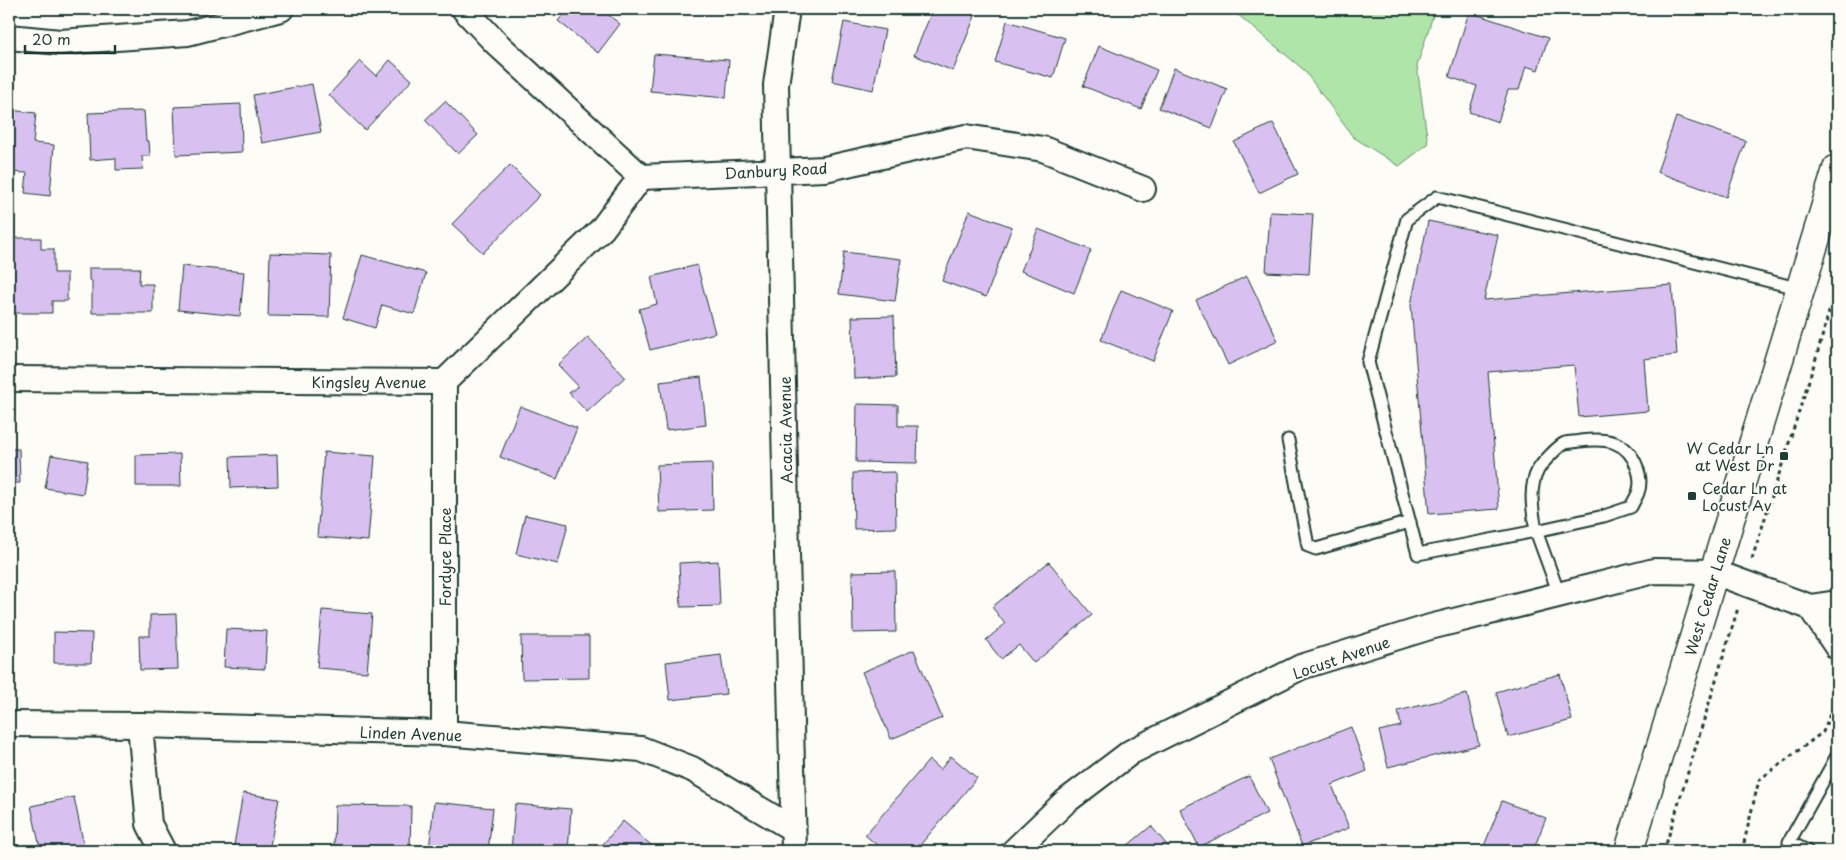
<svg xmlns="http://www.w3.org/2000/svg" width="1846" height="860" font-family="'Playpen Sans',sans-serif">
  <rect width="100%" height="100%" fill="#fdfcf7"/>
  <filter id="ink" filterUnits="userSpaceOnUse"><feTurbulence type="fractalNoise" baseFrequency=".02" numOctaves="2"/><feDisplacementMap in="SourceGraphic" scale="10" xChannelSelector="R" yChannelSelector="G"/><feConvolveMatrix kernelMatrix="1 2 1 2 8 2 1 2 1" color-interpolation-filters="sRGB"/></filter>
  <g filter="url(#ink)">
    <polygon fill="#afe5a8" stroke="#67916e" points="1231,9 1435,9 1417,66 1428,144 1399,166 1353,137 1304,70"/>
    <g fill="#d8c1f0" stroke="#1f3d34">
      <polygon points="568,9 601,9 620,24 598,53 558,21"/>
      <polygon points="933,9 956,9 975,16 953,71 914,55"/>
      <polygon points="1469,12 1548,38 1538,70 1526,66 1519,90 1508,90 1498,122 1469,112 1477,86 1449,77"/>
      <polygon points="1007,21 1065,38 1053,78 995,62"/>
      <polygon points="844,22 885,30 873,90 832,81"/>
      <polygon points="1099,46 1157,70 1141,109 1083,86"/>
      <polygon points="654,54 729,60 726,98 650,91"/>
      <polygon points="390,60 412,80 365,130 329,95 360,61 376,76"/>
      <polygon points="1174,68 1227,89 1212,128 1159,108"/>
      <polygon points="312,84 321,132 262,143 253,95"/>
      <polygon points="445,101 478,135 458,154 425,120"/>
      <polygon points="241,104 242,152 176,155 174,107"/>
      <polygon points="9,110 36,113 33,143 54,145 50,196 25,193 27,173 9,172"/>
      <polygon points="144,111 146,141 149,141 150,156 142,156 143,169 116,170 116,158 90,160 88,113"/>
      <polygon points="1676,117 1746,141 1726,197 1657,172"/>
      <polygon points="1273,123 1298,174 1259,193 1234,142"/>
      <polygon points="510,165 540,195 483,253 452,224"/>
      <polygon points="969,211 1012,227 986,297 942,281"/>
      <polygon points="1270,212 1313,214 1309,274 1266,272"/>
      <polygon points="1428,221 1498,235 1484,300 1672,285 1677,355 1644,359 1648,411 1579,417 1574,365 1488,372 1499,509 1429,514 1411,305"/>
      <polygon points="1038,229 1091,250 1074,293 1021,271"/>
      <polygon points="13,238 41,238 41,249 54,249 54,273 67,273 67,301 52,301 52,313 9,313 9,245 13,244"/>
      <polygon points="844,252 901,259 895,301 839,294"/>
      <polygon points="270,253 331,255 329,317 268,316"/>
      <polygon points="362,255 426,273 414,314 382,305 375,328 343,318"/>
      <polygon points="697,265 715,333 650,350 639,309 657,304 651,277"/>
      <polygon points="182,266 244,272 240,316 178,310"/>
      <polygon points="89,268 140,268 139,284 153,284 153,313 92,313 92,281 89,280"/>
      <polygon points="1247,276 1278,341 1228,365 1196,300"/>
      <polygon points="1121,290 1173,311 1153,361 1101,340"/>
      <polygon points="894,316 896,377 854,379 852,317"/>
      <polygon points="588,337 625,377 587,412 569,393 578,386 558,365"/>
      <polygon points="701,377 706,425 666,430 660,382"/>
      <polygon points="857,404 898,405 898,426 918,426 917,463 856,462"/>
      <polygon points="520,406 577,428 557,479 500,457"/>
      <polygon points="9,449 19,449 20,483 9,483"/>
      <polygon points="324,452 375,456 368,541 317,537"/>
      <polygon points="180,454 181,486 136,486 136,455"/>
      <polygon points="51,455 88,461 83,494 45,488"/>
      <polygon points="277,455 278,486 231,488 230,457"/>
      <polygon points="712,463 713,510 659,512 657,465"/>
      <polygon points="895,472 896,528 854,529 853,473"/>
      <polygon points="525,515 568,524 558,564 516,554"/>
      <polygon points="718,561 720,606 681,607 679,563"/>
      <polygon points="1049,562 1092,615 1034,663 1019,645 1001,659 986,640 1005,624 992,607"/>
      <polygon points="895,571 896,632 853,633 852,572"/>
      <polygon points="322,610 372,614 367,672 317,668"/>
      <polygon points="176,614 178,669 140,670 139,636 150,636 150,615"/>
      <polygon points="226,629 267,631 265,669 224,667"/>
      <polygon points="54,632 92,633 91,663 54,663"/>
      <polygon points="521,636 589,636 589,678 522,679"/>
      <polygon points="914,650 942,718 891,739 862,672"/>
      <polygon points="721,655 726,694 670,700 666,662"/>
      <polygon points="1560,674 1572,720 1508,737 1496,692"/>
      <polygon points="1467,694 1479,745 1388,767 1379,731 1401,726 1398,711"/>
      <polygon points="1351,727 1367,771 1332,785 1349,828 1302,846 1269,759"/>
      <polygon points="951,756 977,778 915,851 884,851 865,835 929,760 940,770"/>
      <polygon points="1249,776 1267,813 1199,847 1180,809"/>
      <polygon points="243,793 279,799 269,851 233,851"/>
      <polygon points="74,797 85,851 27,851 40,848 31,806"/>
      <polygon points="1502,801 1546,818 1533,851 1482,851"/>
      <polygon points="434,802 493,808 488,851 429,851"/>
      <polygon points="515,804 571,809 568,851 511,851"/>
      <polygon points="335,805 411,806 410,851 334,850"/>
      <polygon points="623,821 658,851 597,851"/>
      <polygon points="1151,826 1172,851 1121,851"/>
    </g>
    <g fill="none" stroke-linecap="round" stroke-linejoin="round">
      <g stroke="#1f3d34" stroke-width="15">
        <g id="lane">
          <polyline points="1288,440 1308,546 1316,549 1410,522"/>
          <path d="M1559,594L1536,531L1604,516L1631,507C1633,502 1636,498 1638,493C1641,485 1640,475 1637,467C1627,440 1606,438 1580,441C1576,442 1570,442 1565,443C1558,446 1542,463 1538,470C1528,488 1533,512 1536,531L1418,554L1368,362L1407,219L1437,197L1801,289"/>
          <polyline points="1807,851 1789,842 1837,756"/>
        </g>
      </g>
      <g stroke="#1f3d34" stroke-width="28">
        <g id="street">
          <polyline points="464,9 495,42 641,177 825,169 966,137 1043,149 1143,189"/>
          <polyline points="787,9 776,85 794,851"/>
          <polyline points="9,37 60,42 188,33 281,9"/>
          <polyline points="9,379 444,382 602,229 641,177"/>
          <polyline points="1810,607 1837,647"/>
          <polyline points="9,724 140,725 444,733 641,749 692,769 793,829"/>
          <polyline points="140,725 149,824 163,851"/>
          <polyline points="444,733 444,382"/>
          <polyline points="1014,851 1065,802 1131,752 1301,667 1430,627 1654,571 1714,572 1810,607 1837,603"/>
        </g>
      </g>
      <g stroke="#1f3d34" stroke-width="31">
        <polyline id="secondary" points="1629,851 1837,169"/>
      </g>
      <g stroke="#1f3d34" stroke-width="3" stroke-dasharray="4 4" stroke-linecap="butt">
        <polyline points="1752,559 1817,355 1837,283"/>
        <polyline points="1664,851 1738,608"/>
        <polyline points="1742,851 1759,780 1823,732 1837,696"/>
      </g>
      <use href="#lane" stroke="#fdfcf7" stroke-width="11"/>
      <use href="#street" stroke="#fdfcf7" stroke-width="24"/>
      <use href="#secondary" stroke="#fdfcf7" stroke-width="28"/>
    </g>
  </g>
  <g fill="#1f3d34" stroke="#fdfcf7" stroke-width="2">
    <rect x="1779" y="451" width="10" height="10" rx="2.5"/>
    <rect x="1687" y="491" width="10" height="10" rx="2.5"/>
  </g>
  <g text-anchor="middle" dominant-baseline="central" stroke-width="4" stroke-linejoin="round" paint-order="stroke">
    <g font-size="15" fill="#1f3d34" stroke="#fdfcf7">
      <text transform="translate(776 170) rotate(-3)">Danbury Road</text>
      <text x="369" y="381">Kingsley Avenue</text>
      <text transform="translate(785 430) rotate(-91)">Acacia Avenue</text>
      <text transform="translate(444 557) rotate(-90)">Fordyce Place</text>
      <text transform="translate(1707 596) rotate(-73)">West Cedar Lane</text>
      <text transform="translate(1341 657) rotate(-19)">Locust Avenue</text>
      <text transform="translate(411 733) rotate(2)">Linden Avenue</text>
    </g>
    <g font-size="15" fill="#1f3d34" stroke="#fdfcf7" text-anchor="end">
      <text x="1774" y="447">W Cedar Ln<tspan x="1774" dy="17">at West Dr</tspan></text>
      <text x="1702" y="487" text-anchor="start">Cedar Ln at<tspan x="1702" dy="17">Locust Av</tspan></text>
    </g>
  </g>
  <rect width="1846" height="860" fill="none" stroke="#fdfcf7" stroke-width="30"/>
  <rect x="15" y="15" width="1816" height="830" fill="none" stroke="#1f3d34" stroke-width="2" filter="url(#ink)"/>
  <path d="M25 45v8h90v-8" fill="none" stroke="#1f3d34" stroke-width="2.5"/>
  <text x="32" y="45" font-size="15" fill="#1f3d34" stroke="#fdfcf7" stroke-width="4" paint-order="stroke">20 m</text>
</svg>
